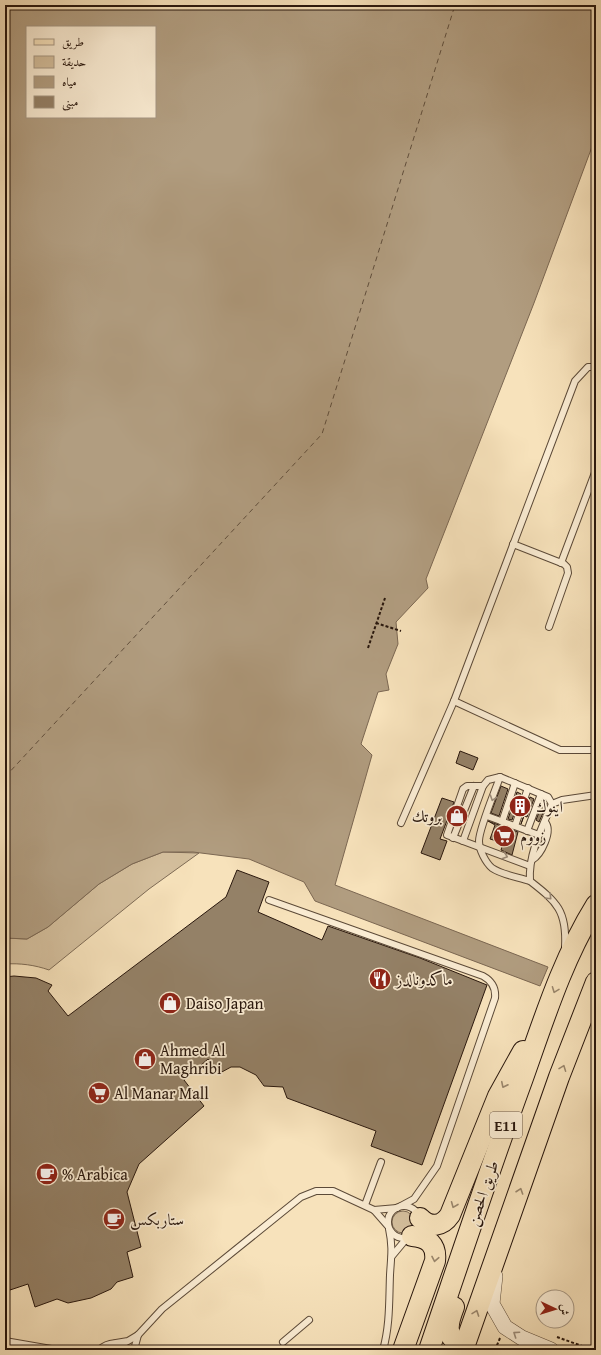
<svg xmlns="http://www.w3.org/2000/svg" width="601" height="1355" font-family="'Gentium Book Plus',Amiri,serif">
  <rect width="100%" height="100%" fill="#f7e2bb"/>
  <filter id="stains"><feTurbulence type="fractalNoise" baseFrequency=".005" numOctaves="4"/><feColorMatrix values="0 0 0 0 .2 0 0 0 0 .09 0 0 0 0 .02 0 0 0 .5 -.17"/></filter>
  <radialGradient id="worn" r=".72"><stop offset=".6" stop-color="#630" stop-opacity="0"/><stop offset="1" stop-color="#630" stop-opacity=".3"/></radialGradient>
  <g fill="#d4bf9d" stroke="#7e6b55">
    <path d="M163,852L199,853L149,889L49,970C35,965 20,963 5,964V938L27,939L48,927L99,884L132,864Z"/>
    <circle cx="403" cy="1222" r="11"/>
  </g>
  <path fill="#b19d80" stroke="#7b6752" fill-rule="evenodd" d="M5,5H596V136L534,303L426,579L428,588L396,622L398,644L386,674L389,690L378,692L361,744L372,755L335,885L548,967L540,986L315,901L304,882L249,859L193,852H163L132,864L99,884L48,927L27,939L5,938ZM27,27H155V117H27Z"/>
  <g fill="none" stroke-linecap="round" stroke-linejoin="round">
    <polyline stroke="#5f4d3b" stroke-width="1" stroke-dasharray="5 4" stroke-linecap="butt" points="5,777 322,434 455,5"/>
  </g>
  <g fill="#948167" stroke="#29170d">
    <polygon points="460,751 478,758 473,770 456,763"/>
    <polygon points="501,786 508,789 499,816 491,813"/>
    <polygon points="517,792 521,794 512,820 508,819"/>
    <polygon points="530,797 534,799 527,817 524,816 521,824"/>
    <polygon points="442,798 454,802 440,839 447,841 440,860 421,853"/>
    <polygon points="543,802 547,804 539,822 536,820"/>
    <polygon points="488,821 518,832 512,855 501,850 503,843 490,839 495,825"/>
    <polygon points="237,870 269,882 258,912 322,940 328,926 420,958 487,985 422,1165 371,1146 376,1131 287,1098 283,1087 264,1086 256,1075 240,1067 231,1067 220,1073 208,1059 184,1080 204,1106 139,1164 127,1192 141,1247 127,1252 133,1277 117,1282 111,1289 91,1298 68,1303 57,1299 35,1307 28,1284 10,1290 5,1274 5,977 14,976 36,978 52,985 48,991 68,1016 226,897"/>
  </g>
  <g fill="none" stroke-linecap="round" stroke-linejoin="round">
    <g stroke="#5c4a38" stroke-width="8">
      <g id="service">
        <polyline points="513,544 564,564 567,567 568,573 549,627"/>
        <polyline points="561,563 596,470"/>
        <polyline points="454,701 560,750 596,750"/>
        <polyline points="500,777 488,780 483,786 467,786 463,789 447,835 530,866"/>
        <polyline points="487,816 539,835"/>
        <polyline points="502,822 515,783"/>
        <polyline points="401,823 454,701 575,381 588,367 596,367"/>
        <polyline points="515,826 528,788"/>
        <polyline points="527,831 541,794"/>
        <polyline points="453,838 474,786"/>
        <polyline points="463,841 483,786"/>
        <path d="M532,860C541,855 553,831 545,822"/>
        <path d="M530,881C518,877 502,875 492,868C486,863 479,850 479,841C479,829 495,791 500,777L548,797L552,804"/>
        <path d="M269,900L483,976C492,981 496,988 495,998L437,1166L414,1199L401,1206"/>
        <path d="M565,947C567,911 557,902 530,881C528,855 542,827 552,804L562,800L596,795"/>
        <polyline points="365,1205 381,1162"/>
        <circle cx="404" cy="1222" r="16"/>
        <polyline points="374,1210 397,1208"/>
        <polyline points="392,1256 407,1238"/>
        <polyline points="5,1341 57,1350"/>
        <polyline points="283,1342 309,1320"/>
        <polyline points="116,1343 128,1341 138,1335 162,1309 301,1197 316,1191 333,1191 374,1210 388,1226"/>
        <polyline points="91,1350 99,1350"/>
        <path d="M99,1350C108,1342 120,1340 129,1350"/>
        <polyline points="134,1350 138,1335"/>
        <path d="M383,1350C390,1325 389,1301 390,1275C391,1257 393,1248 389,1229"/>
      </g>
    </g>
    <g stroke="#5c4a38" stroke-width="16">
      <polyline id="tertiary" points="495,1276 492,1304 505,1327 522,1338 551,1350"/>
    </g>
    <g stroke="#29170d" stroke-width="22">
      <g id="primary">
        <path d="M420,1218C430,1228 442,1227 450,1215L498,1096L523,1051"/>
        <path d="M454,1307C447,1325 444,1337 464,1346"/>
        <path d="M403,1350L435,1261C437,1245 428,1237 412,1236"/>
        <path d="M429,1350C460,1259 490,1168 523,1078C544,1019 563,958 596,905"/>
        <polyline points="463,1350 559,1077 596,982"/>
      </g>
    </g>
    <g stroke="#29170d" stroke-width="2" stroke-dasharray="3 2" stroke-linecap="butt">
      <polyline points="376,623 401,631"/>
      <polyline points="368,648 385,598"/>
      <polyline points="557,1337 593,1350"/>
      <polyline points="495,1350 500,1338"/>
    </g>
    <use href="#service" stroke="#faecd3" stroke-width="6"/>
    <use href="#tertiary" stroke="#faecd3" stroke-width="15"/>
    <use href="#primary" stroke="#f7e2bb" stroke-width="20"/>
  </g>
  <defs><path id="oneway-chevron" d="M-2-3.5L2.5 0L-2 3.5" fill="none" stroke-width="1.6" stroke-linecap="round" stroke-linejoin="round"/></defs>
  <g stroke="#9c8c7a">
    <use href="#oneway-chevron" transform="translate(493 798) rotate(109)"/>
    <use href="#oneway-chevron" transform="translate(505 856) rotate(19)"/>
    <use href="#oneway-chevron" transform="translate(549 897) rotate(46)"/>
    <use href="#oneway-chevron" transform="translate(516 1334) rotate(-146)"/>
  </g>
  <g stroke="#9a876d">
    <use href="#oneway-chevron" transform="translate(555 990) rotate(111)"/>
    <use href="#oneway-chevron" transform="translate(563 1068) rotate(-69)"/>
    <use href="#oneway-chevron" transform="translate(504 1085) rotate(116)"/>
    <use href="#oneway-chevron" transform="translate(520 1191) rotate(-71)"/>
    <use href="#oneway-chevron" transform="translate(454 1205) rotate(112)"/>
    <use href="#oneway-chevron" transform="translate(435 1259) rotate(101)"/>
    <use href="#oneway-chevron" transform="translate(476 1313) rotate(-70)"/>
  </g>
  <defs>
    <g id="building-disc" transform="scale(1.15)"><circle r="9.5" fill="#8f2418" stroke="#faecd3"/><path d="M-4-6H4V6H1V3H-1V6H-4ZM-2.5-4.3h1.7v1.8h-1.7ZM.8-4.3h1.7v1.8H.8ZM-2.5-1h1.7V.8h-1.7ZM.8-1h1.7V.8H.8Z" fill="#fff"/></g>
    <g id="shop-disc" transform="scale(1.15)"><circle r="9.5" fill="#8f2418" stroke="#faecd3"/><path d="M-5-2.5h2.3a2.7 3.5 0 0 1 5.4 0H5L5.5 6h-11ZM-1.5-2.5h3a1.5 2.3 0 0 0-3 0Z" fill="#fff"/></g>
    <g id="supermarket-disc" transform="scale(1.15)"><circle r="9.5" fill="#8f2418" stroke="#faecd3"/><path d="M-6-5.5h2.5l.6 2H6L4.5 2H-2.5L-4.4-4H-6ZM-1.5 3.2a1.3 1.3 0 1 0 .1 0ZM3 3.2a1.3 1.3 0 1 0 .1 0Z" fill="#fff"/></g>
    <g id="restaurant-disc" transform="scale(1.15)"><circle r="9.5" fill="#8f2418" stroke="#faecd3"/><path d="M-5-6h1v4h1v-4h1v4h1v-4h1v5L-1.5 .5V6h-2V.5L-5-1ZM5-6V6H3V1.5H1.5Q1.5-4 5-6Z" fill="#fff"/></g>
    <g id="cafe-disc" transform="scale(1.15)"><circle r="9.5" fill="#8f2418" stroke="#faecd3"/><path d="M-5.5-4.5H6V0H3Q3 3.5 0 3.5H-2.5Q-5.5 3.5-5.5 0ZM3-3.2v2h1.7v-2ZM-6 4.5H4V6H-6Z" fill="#fff"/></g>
  </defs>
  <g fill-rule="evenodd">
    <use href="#building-disc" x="520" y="806"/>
    <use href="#shop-disc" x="457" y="816"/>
    <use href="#supermarket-disc" x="504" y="836"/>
    <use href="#restaurant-disc" x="380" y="979"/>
    <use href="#shop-disc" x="170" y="1003"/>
    <use href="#shop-disc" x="145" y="1059"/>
    <use href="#supermarket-disc" x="99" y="1093"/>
    <use href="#cafe-disc" x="47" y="1174"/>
    <use href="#cafe-disc" x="114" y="1219"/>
  </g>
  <g text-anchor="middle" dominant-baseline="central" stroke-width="3.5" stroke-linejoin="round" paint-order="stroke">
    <rect fill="#faecd3" stroke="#685748" stroke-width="1" x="490" y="1112" width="32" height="26" rx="3"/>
    <g font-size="15" font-weight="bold" fill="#29170d">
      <text x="506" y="1125">E11</text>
    </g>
    <g font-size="16" fill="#29170d" stroke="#faecd3" text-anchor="start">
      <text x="536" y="806">اينوك</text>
      <text x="442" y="816" text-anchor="end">بروتك</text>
      <text x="520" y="836">زووم</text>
      <text x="396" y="979">ماكدونالدز</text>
      <text x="186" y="1003">Daiso Japan</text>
      <text x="160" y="1050">Ahmed Al<tspan x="160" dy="18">Maghribi</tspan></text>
      <text x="114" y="1093">Al Manar Mall</text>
      <text x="62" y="1174">% Arabica</text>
      <text x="130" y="1219">ستاربكس</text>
    </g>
    <g font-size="16" fill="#29170d" stroke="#faecd3">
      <text transform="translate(482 1193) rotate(-71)">طريق الحصن</text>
    </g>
  </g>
  <rect width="601" height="1355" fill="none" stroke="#f7e2bb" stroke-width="20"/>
  <rect x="6" y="6" width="589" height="1343" fill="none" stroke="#29170d" stroke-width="2"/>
  <rect x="10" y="10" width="581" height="1335" fill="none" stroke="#29170d"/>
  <rect x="26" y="26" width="130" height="92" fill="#faecd3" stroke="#a69784"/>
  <rect x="34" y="39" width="20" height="6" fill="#f7e2bb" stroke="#a69784"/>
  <text x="62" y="46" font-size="12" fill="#29170d">طريق</text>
  <rect x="34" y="56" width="20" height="12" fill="#d4bf9d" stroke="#a69784"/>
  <text x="62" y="66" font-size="12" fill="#29170d">حديقة</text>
  <rect x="34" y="76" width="20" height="12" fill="#b19d80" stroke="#a69784"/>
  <text x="62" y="86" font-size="12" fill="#29170d">مياه</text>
  <rect x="34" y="96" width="20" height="12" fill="#948167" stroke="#a69784"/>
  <text x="62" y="106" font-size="12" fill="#29170d">مبنى</text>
  <g transform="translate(555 1309) rotate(94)"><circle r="19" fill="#faecd3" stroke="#a69784"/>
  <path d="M0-3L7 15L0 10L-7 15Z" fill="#8f2418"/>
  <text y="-6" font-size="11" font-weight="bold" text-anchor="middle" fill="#29170d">ش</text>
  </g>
  <rect width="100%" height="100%" filter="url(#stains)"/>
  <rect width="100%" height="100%" fill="url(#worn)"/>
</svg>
